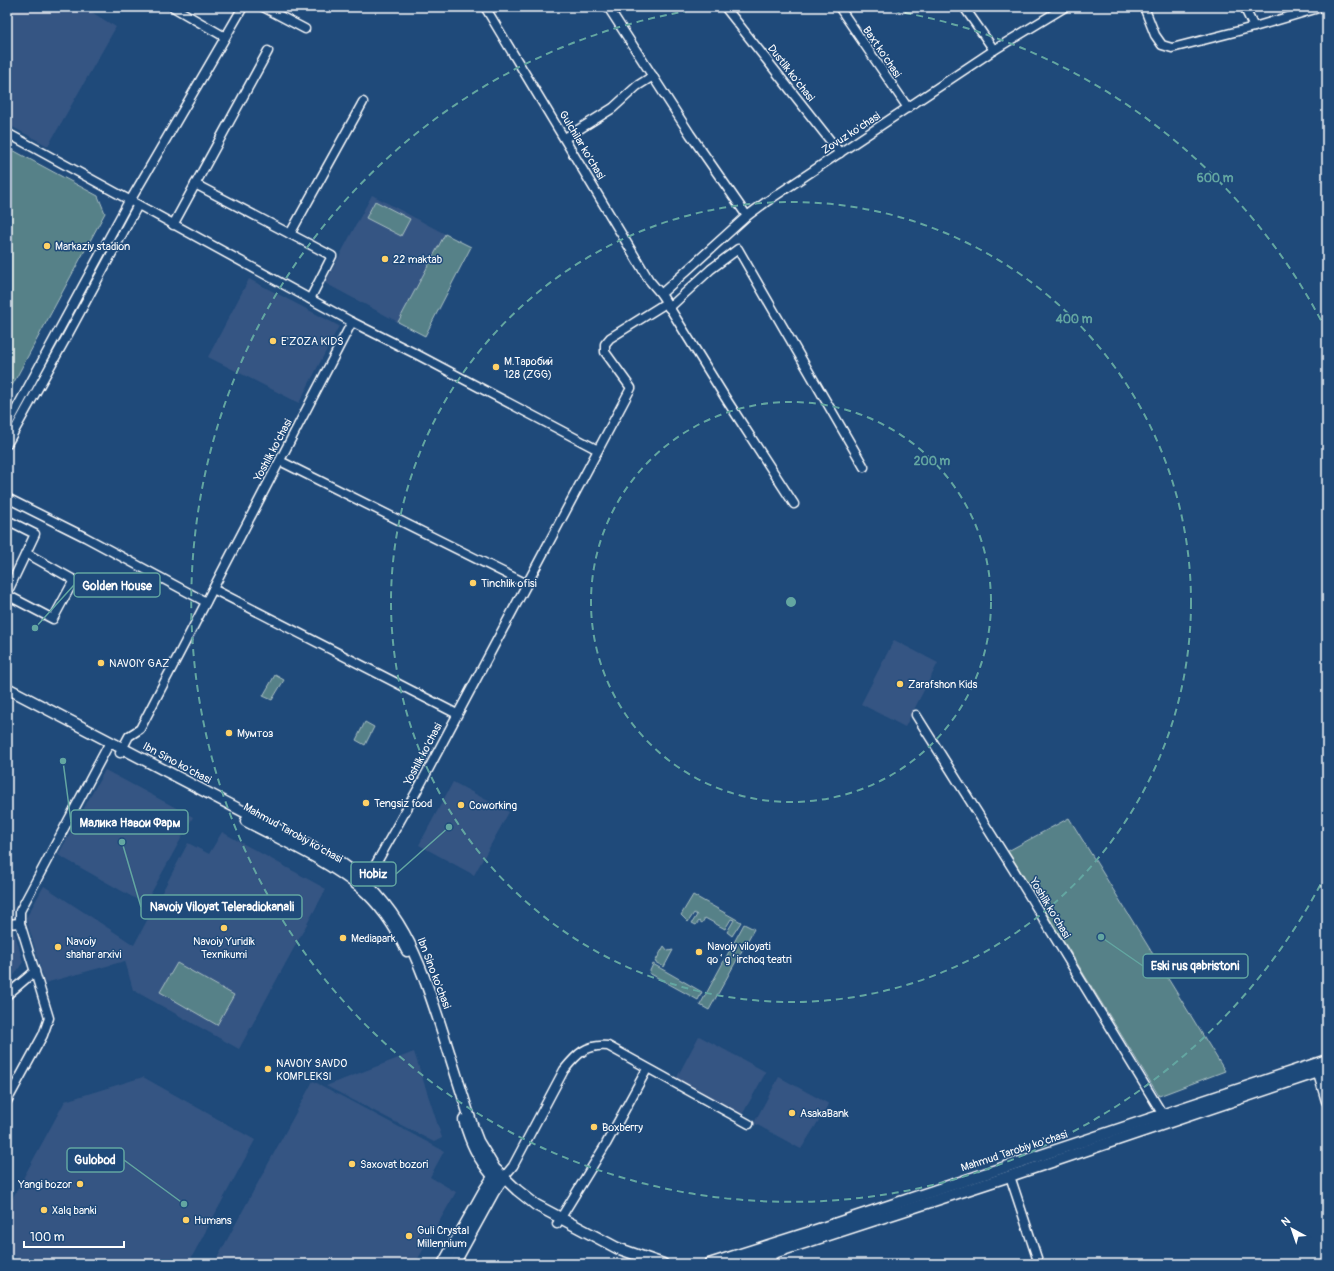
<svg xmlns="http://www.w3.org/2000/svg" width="1334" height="1271" font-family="Pangolin,sans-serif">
  <rect width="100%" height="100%" fill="#1f4a7a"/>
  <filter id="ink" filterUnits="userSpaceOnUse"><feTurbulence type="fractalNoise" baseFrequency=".025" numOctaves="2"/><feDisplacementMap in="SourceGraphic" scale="8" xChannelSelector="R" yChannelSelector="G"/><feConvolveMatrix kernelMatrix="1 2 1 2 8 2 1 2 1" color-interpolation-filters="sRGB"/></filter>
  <g filter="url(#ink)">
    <g fill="#355583">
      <polygon points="7,7 83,7 116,27 48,146 7,124"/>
      <polygon points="372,195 445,234 398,322 325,283"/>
      <polygon points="249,279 339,326 299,403 208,357"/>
      <polygon points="894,640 938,663 905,727 861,704"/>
      <polygon points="105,770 193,817 145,904 58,855"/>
      <polygon points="453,782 509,812 474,875 419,845"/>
      <polygon points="222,832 326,889 239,1049 133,990 125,961 45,983 26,918 44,886 134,945 188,843 209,854"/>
      <polygon points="7,930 15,934 23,962 7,986"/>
      <polygon points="699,1036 766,1072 742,1115 676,1079"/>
      <polygon points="414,1052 442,1138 434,1142 326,1086"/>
      <polygon points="143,1077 255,1140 188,1264 29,1264 7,1252 7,1208 65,1101"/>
      <polygon points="779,1077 829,1104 801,1149 754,1123"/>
      <polygon points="313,1081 444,1151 430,1177 456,1192 415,1264 214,1264"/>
    </g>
    <g fill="#578188" stroke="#abc0c4">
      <polygon points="7,147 98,196 105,213 7,395"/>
      <polygon points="375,201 410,219 401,236 366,218"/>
      <polygon points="445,234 471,247 425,336 398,322"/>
      <polygon points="275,675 284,680 272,700 263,696"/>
      <polygon points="365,722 374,727 365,745 356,740"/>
      <polygon points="1069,818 1225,1071 1159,1096 1008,851"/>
      <polygon points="693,895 741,922 732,936 727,932 734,920 731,919 725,929 705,918 702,923 699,921 696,925 692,923 697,915 694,913 688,922 681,915"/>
      <polygon points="744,924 754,929 709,1010 700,1005"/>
      <polygon points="664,946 668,951 673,950 664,967 655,962"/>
      <polygon points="177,963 234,995 217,1025 160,992"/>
      <polygon points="653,964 702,992 698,1000 649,973"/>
    </g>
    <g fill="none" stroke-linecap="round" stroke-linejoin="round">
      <g stroke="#fff" stroke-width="11">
        <g id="minor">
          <polyline points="173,7 225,37"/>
          <polyline points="263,7 305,29"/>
          <polyline points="485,7 649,280 661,294 728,402 794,504"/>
          <polyline points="608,7 690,134 747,216"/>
          <polyline points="725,7 840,153"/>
          <polyline points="839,7 908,108"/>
          <polyline points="964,7 994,50"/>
          <polyline points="1144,7 1155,35 1162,45 1172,48 1254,27 1322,7"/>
          <polyline points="1244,7 1254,27"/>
          <polyline points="7,133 352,322 418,355 598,450"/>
          <polyline points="565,138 613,108 637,86 653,76"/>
          <polyline points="195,184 332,256 310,299"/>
          <polyline points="130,201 243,7"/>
          <polyline points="173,225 268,51"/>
          <polyline points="290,234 363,102"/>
          <polyline points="661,294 747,216 766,202 994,50 1065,7"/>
          <polyline points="669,308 711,269 738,249 864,467"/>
          <polyline points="7,426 129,201"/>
          <polyline points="7,444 66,338 138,205"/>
          <polyline points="280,461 527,584"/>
          <polyline points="7,498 85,537 206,602"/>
          <polyline points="7,520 35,534 7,593"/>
          <polyline points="213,589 457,714"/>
          <polyline points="7,595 53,619 74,580 26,553"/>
          <polyline points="916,715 1013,869 1163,1115"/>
          <polyline points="120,753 129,736 140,729 352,322"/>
          <polyline points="361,887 373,869 419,787 631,388 605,352 605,344 610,338 666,303"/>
          <polyline points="7,924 20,923"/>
          <polyline points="7,995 35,971"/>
          <polyline points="7,1101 43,1035 49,1018 20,923 20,911 110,742"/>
          <polyline points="1010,1176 1039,1264"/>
          <path d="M503,1178L513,1166L564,1070C577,1054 586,1044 608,1046L749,1124"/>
          <polyline points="557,1224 606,1144 647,1069"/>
          <polyline points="770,1254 773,1264"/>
        </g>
      </g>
      <g stroke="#fff" stroke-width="13">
        <g id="major">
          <path d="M7,688L340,862C400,904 418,957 440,1024C451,1058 462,1093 473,1128L478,1141L495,1169L517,1190L536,1205L617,1248L663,1264"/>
          <path d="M246,821C284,841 327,860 360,887C380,904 396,928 407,951"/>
          <polyline points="1317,1067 1327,1101"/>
          <path d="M464,1120C471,1143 477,1157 493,1176"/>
          <polyline points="443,1264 485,1189 497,1171"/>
          <polyline points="454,1264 493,1193 503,1178"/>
          <polyline points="709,1264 810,1232 1327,1060"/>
          <polyline points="740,1264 1010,1176 1327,1069"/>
        </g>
      </g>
      <use href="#minor" stroke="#1f4a7a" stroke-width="8"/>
      <use href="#major" stroke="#1f4a7a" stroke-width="10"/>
    </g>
  </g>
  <g fill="none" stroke="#63a6a1" stroke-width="2" stroke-dasharray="7 5">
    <circle cx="791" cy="602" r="200"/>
    <circle cx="791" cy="602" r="400"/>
    <path d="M1326 874A600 600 0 1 1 713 7M869 7A600 600 0 0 1 1326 330"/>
  </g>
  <g fill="#ffd166" stroke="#1f4a7a" stroke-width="1.5">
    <circle cx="47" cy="246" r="4"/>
    <circle cx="385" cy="259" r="4"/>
    <circle cx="273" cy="341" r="4"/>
    <circle cx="496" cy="367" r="4"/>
    <circle cx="473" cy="583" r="4"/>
    <circle cx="101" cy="663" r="4"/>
    <circle cx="900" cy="684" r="4"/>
    <circle cx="229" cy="733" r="4"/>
    <circle cx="366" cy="803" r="4"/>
    <circle cx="461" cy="805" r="4"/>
    <circle cx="224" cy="928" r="4"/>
    <circle cx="343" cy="938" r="4"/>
    <circle cx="58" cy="947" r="4"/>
    <circle cx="699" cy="952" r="4"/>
    <circle cx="268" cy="1069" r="4"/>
    <circle cx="792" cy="1113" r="4"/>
    <circle cx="594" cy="1127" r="4"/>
    <circle cx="352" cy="1164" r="4"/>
    <circle cx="80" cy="1184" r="4"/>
    <circle cx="44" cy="1210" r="4"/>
    <circle cx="186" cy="1220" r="4"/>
    <circle cx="409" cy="1236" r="4"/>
  </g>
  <g text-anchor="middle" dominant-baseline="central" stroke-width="3" stroke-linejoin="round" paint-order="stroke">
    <g font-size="11" fill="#fff" stroke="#1f4a7a">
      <text transform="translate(882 52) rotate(56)">Baxt ko'chasi</text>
      <text transform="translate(791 73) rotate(52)">Dustlik ko'chasi</text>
      <text transform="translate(851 133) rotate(-33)">Zovuz ko'chasi</text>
      <text transform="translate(582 145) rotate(59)">Gulchilar ko'chasi</text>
      <text transform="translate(273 450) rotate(-62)">Yoshlik ko'chasi</text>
      <text transform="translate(423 754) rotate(-62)">Yoshlik ko'chasi</text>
      <text transform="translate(177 763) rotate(28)">Ibn Sino ko'chasi</text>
      <text transform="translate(293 833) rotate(29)">Mahmud Tarobiy ko'chasi</text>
      <text transform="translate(1050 908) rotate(59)">Yoshlik ko'chasi</text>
      <text transform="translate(434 973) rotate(69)">Ibn Sino ko'chasi</text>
      <text transform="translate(1014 1151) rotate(-18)">Mahmud Tarobiy ko'chasi</text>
    </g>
    <g font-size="11" fill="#fff" stroke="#1f4a7a" text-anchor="start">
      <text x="55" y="246">Markaziy stadion</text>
      <text x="393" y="259">22 maktab</text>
      <text x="281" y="341">E'ZOZA KIDS</text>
      <text x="504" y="361">М.Таробий<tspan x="504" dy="13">128 (ZGG)</tspan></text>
      <text x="481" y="583">Tinchlik ofisi</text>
      <text x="109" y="663">NAVOIY GAZ</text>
      <text x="908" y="684">Zarafshon Kids</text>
      <text x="237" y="733">Мумтоз</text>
      <text x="374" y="803">Tengsiz food</text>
      <text x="469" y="805">Coworking</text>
      <text x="351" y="938">Mediapark</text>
      <text x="66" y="941">Navoiy<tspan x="66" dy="13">shahar arxivi</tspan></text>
      <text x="224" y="941" text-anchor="middle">Navoiy Yuridik<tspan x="224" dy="13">Texnikumi</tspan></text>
      <text x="707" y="946">Navoiy viloyati<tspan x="707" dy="13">qoʻgʻirchoq teatri</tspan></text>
      <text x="276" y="1063">NAVOIY SAVDO<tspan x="276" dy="13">KOMPLEKSI</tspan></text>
      <text x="800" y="1113">AsakaBank</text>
      <text x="602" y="1127">Boxberry</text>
      <text x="360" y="1164">Saxovat bozori</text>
      <text x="72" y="1184" text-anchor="end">Yangi bozor</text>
      <text x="52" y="1210">Xalq banki</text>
      <text x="194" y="1220">Humans</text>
      <text x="417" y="1230">Guli Crystal<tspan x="417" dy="13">Millennium</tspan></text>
    </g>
  </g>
  <circle cx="791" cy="602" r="6" fill="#63a6a1" stroke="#1f4a7a" stroke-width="2"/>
  <g font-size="12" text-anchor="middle" font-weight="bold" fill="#63a6a1" stroke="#1f4a7a" stroke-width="3" stroke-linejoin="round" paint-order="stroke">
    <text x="1215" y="182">600 m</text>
    <text x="1074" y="323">400 m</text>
    <text x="932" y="465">200 m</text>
  </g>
  <path fill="none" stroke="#63a6a1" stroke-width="1.5" d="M35 628L74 585M63 761L71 822M449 827L396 874M122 842L141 907M1101 937L1143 966M184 1204L124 1160"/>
  <g fill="#63a6a1" stroke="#1f4a7a" stroke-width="1.5">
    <circle cx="35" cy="628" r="4"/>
    <circle cx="63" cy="761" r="4"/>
    <circle cx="449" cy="827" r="4"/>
    <circle cx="122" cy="842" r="4"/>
    <circle cx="1101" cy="937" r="4"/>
    <circle cx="184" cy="1204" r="4"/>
  </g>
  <g fill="#1f4a7a" stroke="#63a6a1" stroke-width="1.5">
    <rect x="74" y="573" width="86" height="24" rx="4"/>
    <rect x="71" y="810" width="117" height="24" rx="4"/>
    <rect x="351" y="862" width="45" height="24" rx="4"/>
    <rect x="141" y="895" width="161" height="24" rx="4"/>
    <rect x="1143" y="954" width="105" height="24" rx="4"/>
    <rect x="67" y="1148" width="57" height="24" rx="4"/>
  </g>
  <g font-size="12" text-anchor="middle" font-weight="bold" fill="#fff">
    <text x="117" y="590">Golden House</text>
    <text x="130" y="827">Малика Навои Фарм</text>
    <text x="373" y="878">Hobiz</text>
    <text x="222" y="911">Navoiy Viloyat Teleradiokanali</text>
    <text x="1195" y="970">Eski rus qabristoni</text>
    <text x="95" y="1164">Gulobod</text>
  </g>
  <rect width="1334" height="1271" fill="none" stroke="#1f4a7a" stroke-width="24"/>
  <rect x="12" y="12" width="1310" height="1247" fill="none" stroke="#fff" stroke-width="1.5" filter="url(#ink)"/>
  <g transform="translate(1292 1229) rotate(320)" stroke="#1f4a7a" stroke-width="3" paint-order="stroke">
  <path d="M0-3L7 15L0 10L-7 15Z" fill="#ffffff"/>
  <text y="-6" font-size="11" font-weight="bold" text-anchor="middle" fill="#ffffff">N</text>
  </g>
  <path d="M24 1241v6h100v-6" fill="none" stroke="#ffffff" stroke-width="2"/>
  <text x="30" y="1241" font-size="12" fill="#ffffff" stroke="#1f4a7a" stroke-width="3" paint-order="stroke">100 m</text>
</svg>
